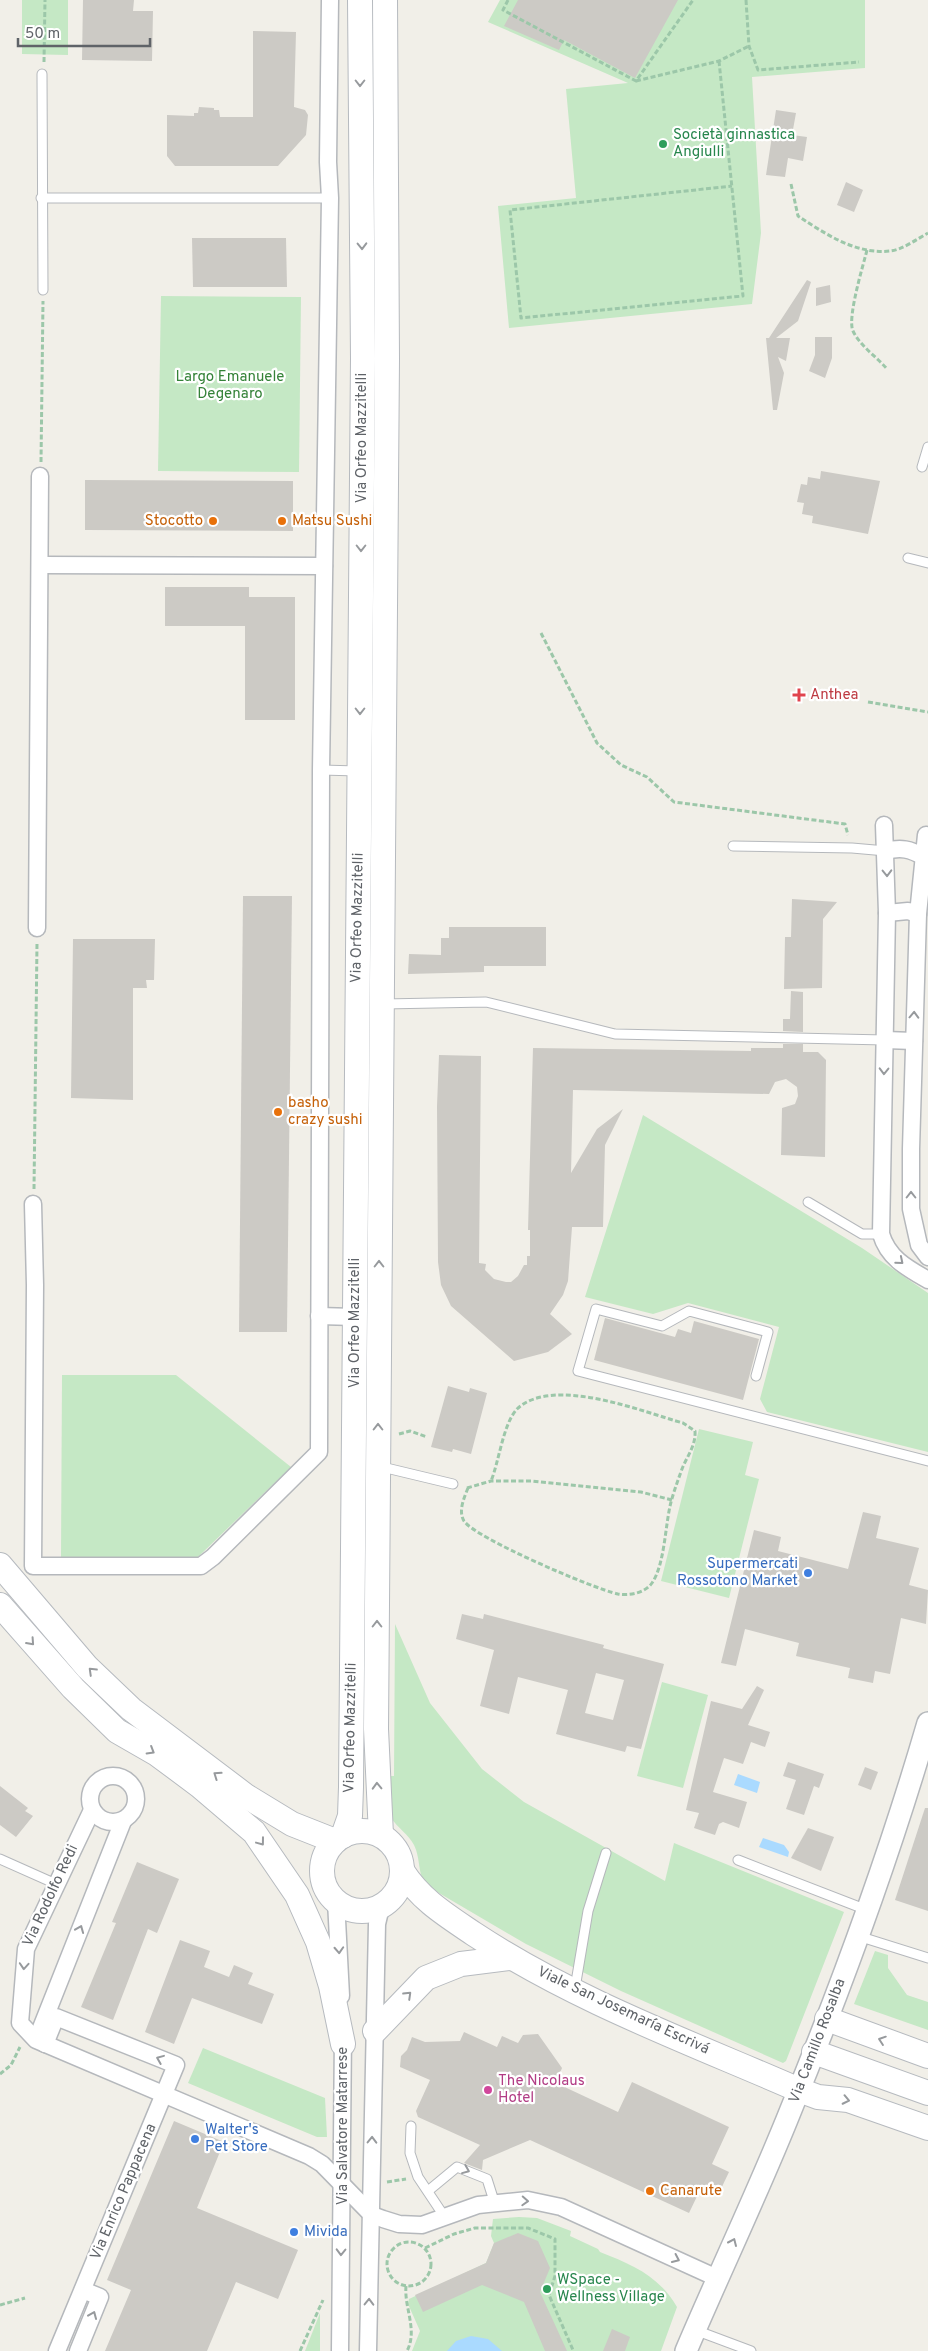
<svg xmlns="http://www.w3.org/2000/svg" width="928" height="2351" font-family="Overpass,sans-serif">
  <rect width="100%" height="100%" fill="#f1efe8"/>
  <g fill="#c5e8c5">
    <polygon points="22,0 68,0 68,55 22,54"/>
    <polygon points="500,0 865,0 865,68 752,77 761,233 752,304 509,328 498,206 576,198 566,89 628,83 488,22"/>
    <polygon points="161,296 301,297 299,472 158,471"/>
    <polygon points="643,1115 862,1248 928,1293 928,1452 767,1412 760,1399 779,1327 688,1303 653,1314 585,1297"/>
    <polygon points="62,1375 176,1375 291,1467 198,1557 61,1557"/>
    <polygon points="699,1429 753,1442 745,1475 759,1479 729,1598 661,1581"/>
    <path d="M395,1624L430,1703L482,1769L524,1802L665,1881L674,1843L844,1912L786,2061L783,2063L621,1991L526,1944L427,1886C417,1874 421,1859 414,1845C408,1834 398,1828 391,1818L389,1776H394Z"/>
    <polygon points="662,1682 708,1695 683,1788 637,1776"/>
    <polygon points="875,1951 888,1955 888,1968 907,1995 928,2002 928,2030 854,2004"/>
    <polygon points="203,2048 325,2098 327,2137 317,2137 188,2083"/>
    <path d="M519,2217L537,2218L571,2231L570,2236L598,2249L600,2252C633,2265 659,2276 677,2307L661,2351H412L420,2331L408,2304L409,2299L486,2263L494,2243L491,2236L493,2219Z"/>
    <polygon points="320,2313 320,2351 305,2351"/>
  </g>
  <g fill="#aadaff">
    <polygon points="738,1774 760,1782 757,1793 734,1785"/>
    <polygon points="763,1838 784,1845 789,1852 788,1857 759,1847"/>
    <polygon points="471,2336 488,2339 502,2351 447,2351 456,2341"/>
  </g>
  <g fill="#cccac5" fill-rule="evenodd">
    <polygon points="83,0 134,0 133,11 153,11 152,61 82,60"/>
    <polygon points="518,0 678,0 635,78 564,40 559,50 504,26"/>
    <polygon points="253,31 296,32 294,107 305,110 308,115 306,135 278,166 175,166 167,156 167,115 194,116 194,113 198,113 199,107 214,108 214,110 219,110 220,117 253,117"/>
    <polygon points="776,110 796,113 792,135 807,137 803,161 788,158 785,177 766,175"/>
    <polygon points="846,182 863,190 854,212 837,205"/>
    <polygon points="192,238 286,238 287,287 193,287"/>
    <polygon points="807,280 811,282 798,321 776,338 790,338 786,361 778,357 784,373 777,410 773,410 766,338 769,338"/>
    <polygon points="830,285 831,302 816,306 816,288"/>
    <polygon points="815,337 832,337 832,358 825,378 809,371 815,355"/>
    <polygon points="821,471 880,481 868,534 812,523 813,516 802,514 804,503 797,502 801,484 807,485 808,477 820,479"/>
    <polygon points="85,480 293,481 293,531 85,530"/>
    <polygon points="165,587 249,587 249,597 295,597 295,720 245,720 245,626 165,626"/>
    <polygon points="243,896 292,896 287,1332 239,1332"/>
    <polygon points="792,899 837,902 823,919 822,988 784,989 785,937 791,937"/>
    <polygon points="449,927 546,927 546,966 484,966 484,972 408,974 409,954 441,955 441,938 449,938"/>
    <polygon points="73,939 155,939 154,980 146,980 147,988 133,988 133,1100 71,1098"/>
    <polygon points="791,991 803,992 803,1032 783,1031 783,1019 790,1019"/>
    <polygon points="783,1044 803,1044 803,1052 818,1052 826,1060 825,1157 781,1155 782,1108 795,1104 798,1096 797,1087 786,1079 775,1082 769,1094 573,1090 571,1173 597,1129 623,1109 605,1145 603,1227 572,1227 568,1281 563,1295 550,1314 572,1334 548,1352 514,1361 451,1306 441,1285 438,1262 437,1106 439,1055 481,1056 479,1263 486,1264 485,1270 494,1279 506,1282 511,1282 518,1276 524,1265 527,1265 527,1256 530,1256 530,1230 528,1230 533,1048 751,1051 751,1048 783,1048"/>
    <polygon points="605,1318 675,1337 678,1329 691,1333 694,1321 759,1339 743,1400 594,1360"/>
    <polygon points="448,1386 469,1392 470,1388 487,1393 471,1454 453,1449 452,1452 431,1447"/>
    <polygon points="863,1512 881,1516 876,1538 919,1548 909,1585 928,1590 926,1624 901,1618 890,1674 875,1671 873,1683 848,1678 850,1668 796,1656 799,1643 745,1629 736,1666 721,1663 754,1530 781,1537 778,1551 848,1569"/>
    <path d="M462,1614L483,1619L484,1614L604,1645L603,1648L664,1664L641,1749L627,1746L625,1752L556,1734L568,1690L518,1677L509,1714L480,1706L494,1650L456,1639ZM596,1673L624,1680L613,1720L585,1713Z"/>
    <polygon points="757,1686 764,1690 748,1725 770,1732 765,1747 751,1742 743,1764 724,1758 713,1792 747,1802 739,1828 723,1822 719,1824 715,1835 694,1828 699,1813 686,1810 711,1701 742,1709"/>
    <polygon points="788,1762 824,1774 819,1788 814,1786 804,1815 786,1809 796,1780 783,1776"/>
    <polygon points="865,1767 878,1772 871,1790 858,1785"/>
    <polygon points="0,1786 28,1808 25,1811 33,1816 16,1837 0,1825"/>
    <polygon points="925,1808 928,1808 928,1911 895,1900"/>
    <polygon points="808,1828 834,1837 821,1871 791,1858"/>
    <polygon points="137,1862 179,1879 157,1933 148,1929 113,2020 81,2007 116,1923 112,1922"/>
    <polygon points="180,1940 210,1951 204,1967 229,1977 234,1965 253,1973 248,1984 274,1994 262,2024 192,1998 174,2044 145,2032"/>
    <polygon points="464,2032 497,2047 502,2036 518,2043 523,2035 538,2034 562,2068 556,2083 618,2112 632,2082 729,2127 712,2164 729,2172 719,2193 702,2186 689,2213 530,2140 483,2160 482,2170 464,2163 480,2145 418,2117 416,2111 430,2080 400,2067 401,2056 407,2050 412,2037 425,2042 460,2041"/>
    <polygon points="174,2121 224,2142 197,2208 298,2250 278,2299 236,2282 207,2351 105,2351 131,2290 107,2280"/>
    <polygon points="518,2233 538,2241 550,2268 540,2292 567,2351 545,2351 524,2302 482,2285 423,2312 415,2295 486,2263 494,2243"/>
    <polygon points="612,2329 630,2337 625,2351 603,2351"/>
  </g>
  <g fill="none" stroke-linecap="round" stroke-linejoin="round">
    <g stroke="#b5b8bc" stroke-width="11">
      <g id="service">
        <polyline points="42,74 43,290"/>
        <polyline points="41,198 330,198"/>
        <polyline points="922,467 928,447"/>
        <polyline points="908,558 928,563"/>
        <polyline points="321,770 358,771"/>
        <polyline points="733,846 852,848 886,851"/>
        <polyline points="384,1004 486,1002 615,1034 885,1040"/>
        <polyline points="808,1202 862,1234 881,1234"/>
        <polyline points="756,1376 768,1332 689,1311 662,1326 596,1309 578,1371 928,1461"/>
        <polyline points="378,1466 453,1484"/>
        <polyline points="0,1859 56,1884"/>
        <polyline points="738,1860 867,1910"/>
        <polyline points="858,1936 928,1958"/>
        <polyline points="575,1988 588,1911 606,1853"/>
        <polyline points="411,2126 410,2153 418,2177 444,2216"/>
        <polyline points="428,2191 457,2167 487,2179 494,2201"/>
        <polyline points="695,2330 751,2351"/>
      </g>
    </g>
    <g stroke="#b5b8bc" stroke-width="19">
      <g id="minor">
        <polyline points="41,565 324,566"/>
        <path d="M884,825L887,913L881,1234C888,1258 907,1268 928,1280"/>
        <polyline points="926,835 918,914 911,1149 911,1209 919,1245 928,1257"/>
        <path d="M886,851C901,847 910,849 924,857"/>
        <polyline points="887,913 908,911 918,914"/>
        <polyline points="37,928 40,476"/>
        <polyline points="885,1040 914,1041"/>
        <polyline points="33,1204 35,1285 33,1566 201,1566 213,1557 319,1452 321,770 330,198 328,162 330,0"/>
        <polyline points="319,1316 355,1317"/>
        <circle cx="113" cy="1799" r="23"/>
        <polyline points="92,1810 26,1949 20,2023 36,2040 309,2156 322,2164 372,2215 383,2219 399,2224 422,2225 478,2205 528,2200 561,2207 717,2278"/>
        <polyline points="336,1901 341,1996"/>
        <polyline points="41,2028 123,1821"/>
        <polyline points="45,2044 56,2017 176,2065 57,2351"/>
        <polyline points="78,2351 100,2297 83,2290"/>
        <polyline points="340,2351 343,2033"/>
        <polyline points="368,2351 377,1924 381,1907"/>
      </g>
    </g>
    <g stroke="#b5b8bc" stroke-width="24">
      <path id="tertiary" d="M686,2351C720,2271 758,2192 790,2112C842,1985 890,1854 928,1723"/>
    </g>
    <g stroke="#b6babf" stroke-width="26">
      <g id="secondary">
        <polyline points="0,1565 87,1667 131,1709 246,1796 292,1824 335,1841"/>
        <polyline points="0,1605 73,1688 117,1731 157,1754 200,1786 254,1832 297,1895 318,1942 331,1986 343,2044"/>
        <circle cx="362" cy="1871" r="40"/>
        <polyline points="381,1835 376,1729 387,359 385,0"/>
        <polyline points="343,1836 350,1816 351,1787 363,358 360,0"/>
        <path d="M403,1872C421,1900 446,1915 474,1934C574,2000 689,2042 799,2090L818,2097L848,2100L928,2128"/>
        <polyline points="827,2019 928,2056"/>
        <polyline points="375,2031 426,1978 461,1964 510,1958"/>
        <polyline points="814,2052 928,2093"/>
      </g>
    </g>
    <g stroke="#9cc7a9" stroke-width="3" stroke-dasharray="5 2.5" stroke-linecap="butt">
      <polyline points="508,0 503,10 636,81 693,0"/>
      <polyline points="746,0 749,46 758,70 859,62"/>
      <polyline points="719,61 743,296 521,318 510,210 732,186"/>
      <polyline points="44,62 45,0"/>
      <polyline points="636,81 719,61 749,46"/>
      <path d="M791,184L798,216C824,233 856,255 890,251C902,250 917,239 928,233"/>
      <path d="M867,250C863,266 847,318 853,331C860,346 877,357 887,369"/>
      <polyline points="41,462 43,301"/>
      <polyline points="541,633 597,743 621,765 647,777 674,802 845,824 848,835"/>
      <polyline points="868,702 928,712"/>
      <polyline points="34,1189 37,943"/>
      <polyline points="399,1434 410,1431 427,1437"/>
      <polyline points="467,1488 491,1481 532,1481 641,1492 672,1500"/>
      <path d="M468,1488C464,1498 458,1511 464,1521C475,1538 594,1589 618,1594C629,1596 645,1593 652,1583C665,1564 665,1525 671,1502C674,1491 678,1480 682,1469C687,1456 696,1446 695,1431L683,1423C643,1412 553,1375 517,1409C503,1424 499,1462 491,1481"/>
      <polyline points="0,2074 11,2065 20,2047"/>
      <polyline points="387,2182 406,2179"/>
      <circle cx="409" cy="2264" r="22"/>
      <polyline points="425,2248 454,2234 475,2228 528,2228 555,2239 555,2276 549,2295 573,2350"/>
      <path d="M406,2286C404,2308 418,2330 407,2351"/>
      <polyline points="0,2305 25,2298"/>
      <polyline points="300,2351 323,2300"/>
    </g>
    <use href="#service" stroke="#fff" stroke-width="9"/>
    <use href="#minor" stroke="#fff" stroke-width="16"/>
    <use href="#tertiary" stroke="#fff" stroke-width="21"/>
    <use href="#secondary" stroke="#fff" stroke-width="24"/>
  </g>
  <defs><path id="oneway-chevron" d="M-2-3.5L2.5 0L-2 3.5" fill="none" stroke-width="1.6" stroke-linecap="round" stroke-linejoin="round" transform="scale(1.25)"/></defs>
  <g stroke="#979a9d">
    <use href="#oneway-chevron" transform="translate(360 83) rotate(90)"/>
    <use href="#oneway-chevron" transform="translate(362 246) rotate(89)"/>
    <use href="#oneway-chevron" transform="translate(361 548) rotate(90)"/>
    <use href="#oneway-chevron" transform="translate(360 711) rotate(90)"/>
    <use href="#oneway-chevron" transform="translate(887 873) rotate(89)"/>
    <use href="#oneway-chevron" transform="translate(914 1015) rotate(-88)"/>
    <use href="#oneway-chevron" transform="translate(884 1071) rotate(91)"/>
    <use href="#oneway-chevron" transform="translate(911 1195) rotate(-90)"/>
    <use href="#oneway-chevron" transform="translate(900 1261) rotate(40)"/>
    <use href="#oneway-chevron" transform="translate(379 1264) rotate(-90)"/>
    <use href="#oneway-chevron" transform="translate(378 1427) rotate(-90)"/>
    <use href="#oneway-chevron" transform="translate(377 1624) rotate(-90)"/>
    <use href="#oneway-chevron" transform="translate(31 1642) rotate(48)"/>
    <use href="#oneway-chevron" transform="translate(92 1671) rotate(-136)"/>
    <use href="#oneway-chevron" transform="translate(151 1751) rotate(31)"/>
    <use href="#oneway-chevron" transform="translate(217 1775) rotate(-145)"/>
    <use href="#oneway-chevron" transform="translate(377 1786) rotate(-92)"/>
    <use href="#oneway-chevron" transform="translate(261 1842) rotate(53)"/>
    <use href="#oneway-chevron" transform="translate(80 1929) rotate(-68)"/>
    <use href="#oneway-chevron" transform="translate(339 1950) rotate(87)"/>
    <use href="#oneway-chevron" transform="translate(24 1966) rotate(94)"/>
    <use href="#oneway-chevron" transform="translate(408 1995) rotate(-44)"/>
    <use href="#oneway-chevron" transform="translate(882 2040) rotate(-161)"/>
    <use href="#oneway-chevron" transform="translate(160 2059) rotate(-158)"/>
    <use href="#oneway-chevron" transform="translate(846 2100) rotate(12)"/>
    <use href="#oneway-chevron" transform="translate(372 2140) rotate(-89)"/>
    <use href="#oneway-chevron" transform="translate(466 2170) rotate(22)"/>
    <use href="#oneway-chevron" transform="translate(525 2201) rotate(3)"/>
    <use href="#oneway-chevron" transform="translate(733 2242) rotate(-66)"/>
    <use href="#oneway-chevron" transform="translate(341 2252) rotate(91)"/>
    <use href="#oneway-chevron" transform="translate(676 2259) rotate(25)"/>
    <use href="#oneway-chevron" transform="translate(369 2302) rotate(-89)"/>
    <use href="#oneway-chevron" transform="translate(93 2315) rotate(-67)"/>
  </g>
  <g fill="#2e9e5b" stroke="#fff" stroke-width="2">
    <circle cx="663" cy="144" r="5"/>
    <circle cx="547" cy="2289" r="5"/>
  </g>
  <g fill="#e8710a" stroke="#fff" stroke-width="2">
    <circle cx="213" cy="521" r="5"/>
    <circle cx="282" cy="521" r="5"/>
    <circle cx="278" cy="1112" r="5"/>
    <circle cx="650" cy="2191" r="5"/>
  </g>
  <path fill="#e0444e" stroke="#fff" stroke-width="2" d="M796.5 687.5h5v5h5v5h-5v5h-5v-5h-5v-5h5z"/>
  <g fill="#3f7fe0" stroke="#fff" stroke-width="2">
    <circle cx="808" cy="1573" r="5"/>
    <circle cx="195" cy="2139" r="5"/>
    <circle cx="294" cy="2232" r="5"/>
  </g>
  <circle fill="#d1479c" stroke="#fff" stroke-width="2" cx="488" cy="2090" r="5"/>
  <g text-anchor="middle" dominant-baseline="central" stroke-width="4.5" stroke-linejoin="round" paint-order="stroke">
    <g font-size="15" fill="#27864d" stroke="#fff" text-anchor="start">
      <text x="673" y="135">Società ginnastica<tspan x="673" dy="17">Angiulli</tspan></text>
      <text x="557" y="2280">WSpace -<tspan x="557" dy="17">Wellness Village</tspan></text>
    </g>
    <g font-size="15" fill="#348238" stroke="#fff">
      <text x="230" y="377">Largo Emanuele<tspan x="230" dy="17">Degenaro</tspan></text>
    </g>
    <g font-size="15" fill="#5f6368" stroke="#fff">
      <text transform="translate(362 438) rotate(-90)">Via Orfeo Mazzitelli</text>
      <text transform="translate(358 918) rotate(-89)">Via Orfeo Mazzitelli</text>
      <text transform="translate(355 1323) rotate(-90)">Via Orfeo Mazzitelli</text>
      <text transform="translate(351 1728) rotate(-89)">Via Orfeo Mazzitelli</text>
      <text transform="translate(51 1896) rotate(-65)">Via Rodolfo Redi</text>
      <text transform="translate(623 2011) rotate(25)">Viale San Josemaría Escrivá</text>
      <text transform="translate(818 2041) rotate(-69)">Via Camillo Rosalba</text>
      <text transform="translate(343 2126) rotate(-90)">Via Salvatore Matarrese</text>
      <text transform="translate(124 2192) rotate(-67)">Via Enrico Pappacena</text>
    </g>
    <g font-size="15" fill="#c56008" stroke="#fff" text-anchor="start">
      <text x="203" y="521" text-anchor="end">Stocotto</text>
      <text x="292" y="521">Matsu Sushi</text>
      <text x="288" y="1103">basho<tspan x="288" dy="17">crazy sushi</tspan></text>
      <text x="660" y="2191">Canarute</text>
    </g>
    <g font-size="15" fill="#be3a42" stroke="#fff" text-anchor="start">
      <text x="810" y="695">Anthea</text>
    </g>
    <g font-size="15" fill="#366cbe" stroke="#fff" text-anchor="start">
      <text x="798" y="1564" text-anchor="end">Supermercati<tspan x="798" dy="17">Rossotono Market</tspan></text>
      <text x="205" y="2130">Walter's<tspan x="205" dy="17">Pet Store</tspan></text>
      <text x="304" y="2232">Mivida</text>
    </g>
    <g font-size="15" fill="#b23c85" stroke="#fff" text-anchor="start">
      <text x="498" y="2081">The Nicolaus<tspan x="498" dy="17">Hotel</tspan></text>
    </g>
  </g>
  <path d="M18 38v8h132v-8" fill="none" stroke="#5f6368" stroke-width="2.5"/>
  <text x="25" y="38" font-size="15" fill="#5f6368" stroke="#ffffff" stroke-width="4" paint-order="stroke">50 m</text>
</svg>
